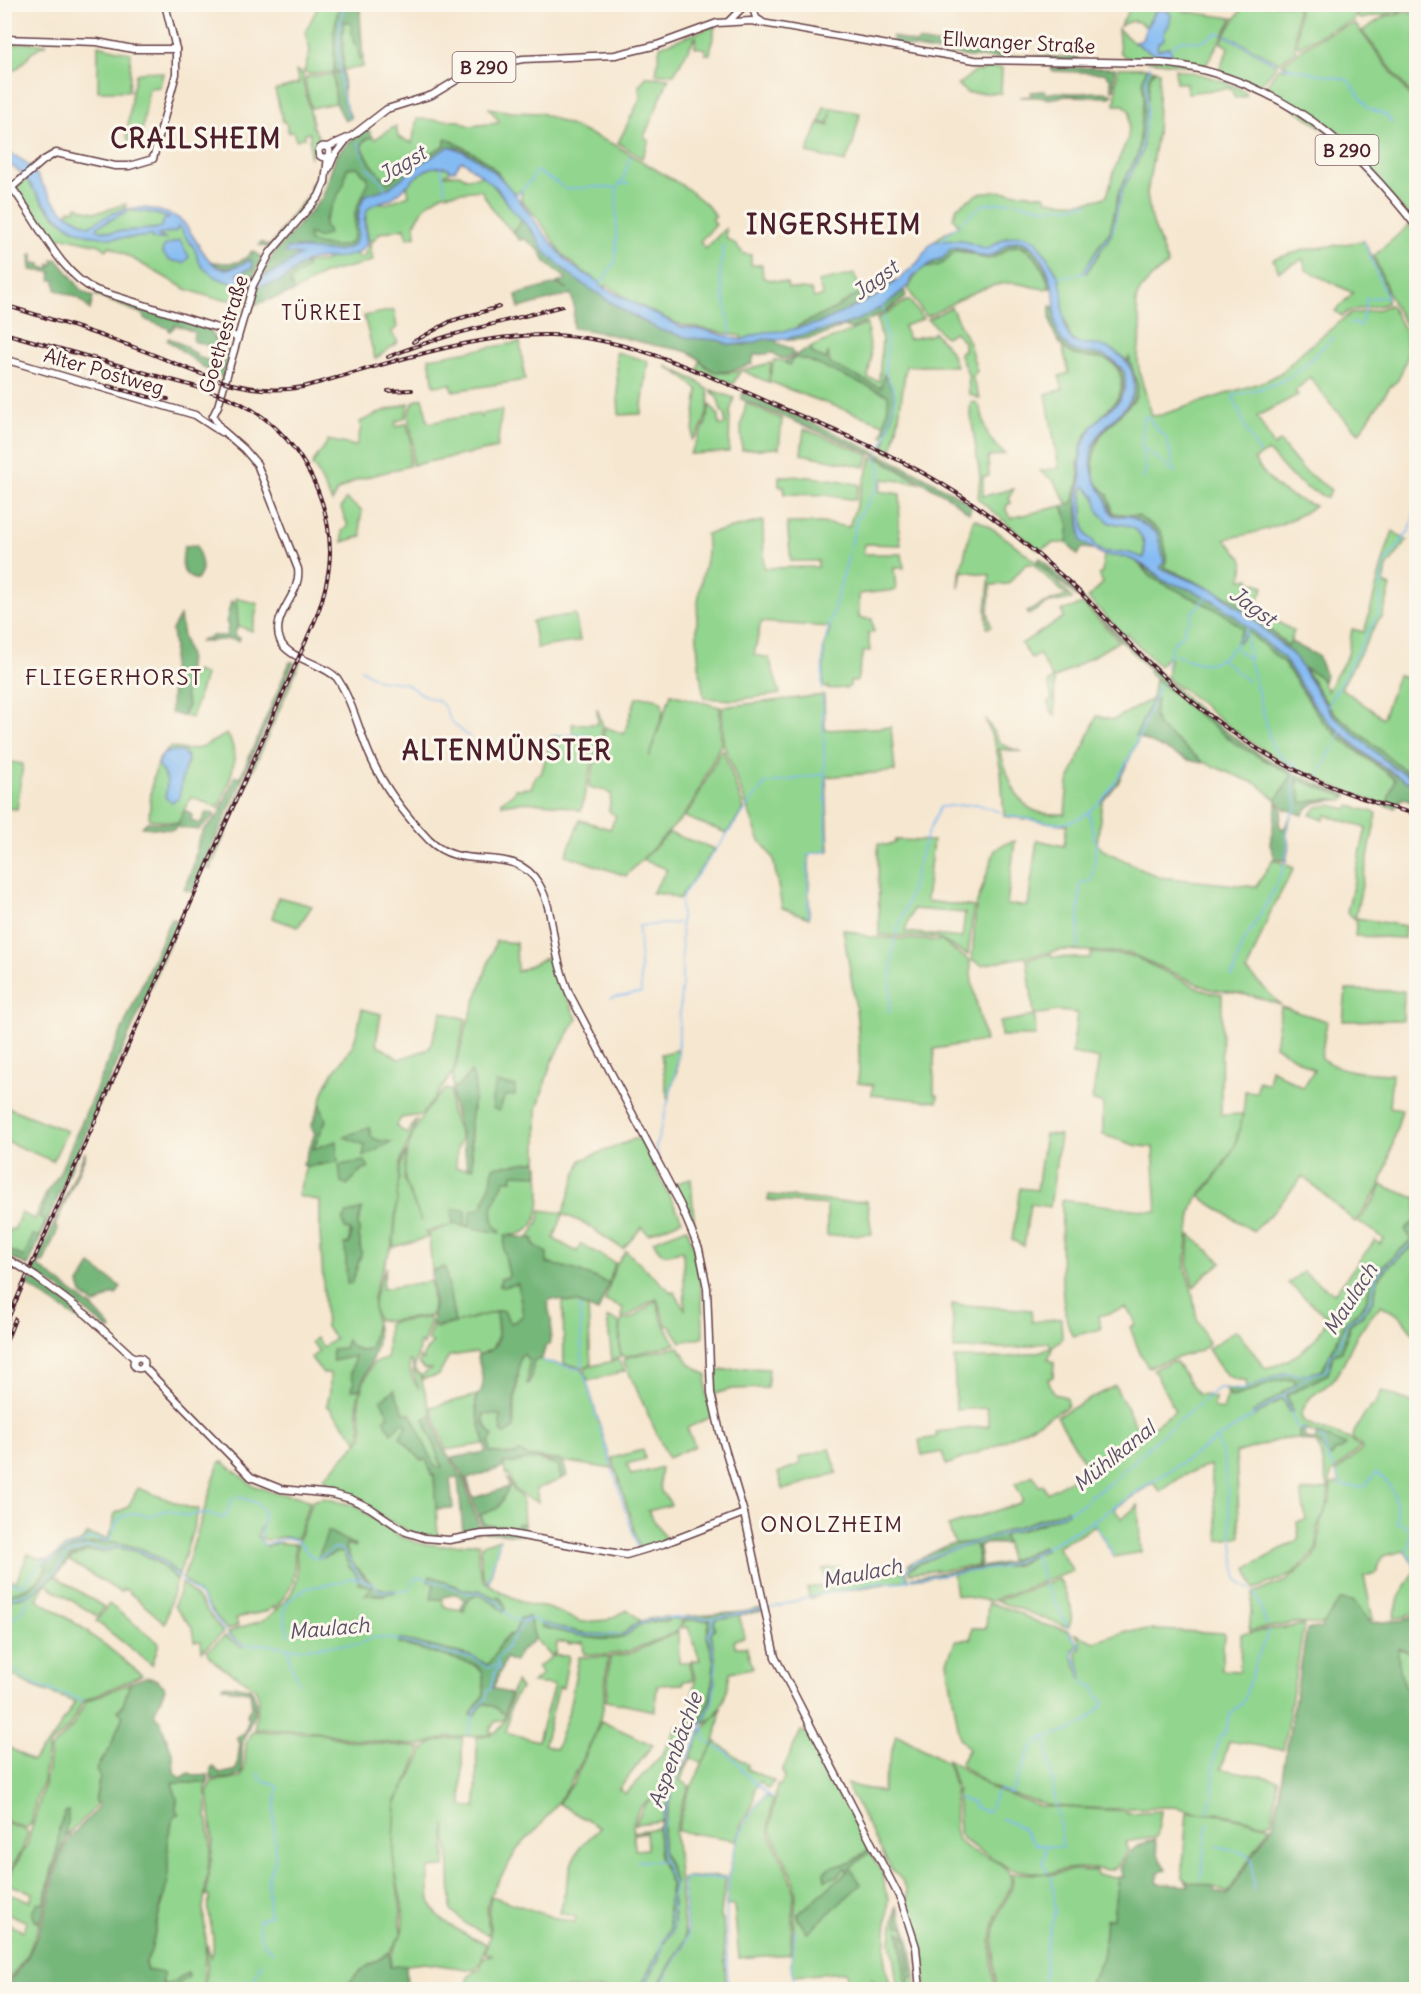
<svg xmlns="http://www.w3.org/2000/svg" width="1421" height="1994" font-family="Delius,sans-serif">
  <rect width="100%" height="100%" fill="#fbf7ec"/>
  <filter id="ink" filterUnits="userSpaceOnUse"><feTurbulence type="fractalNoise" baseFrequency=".0167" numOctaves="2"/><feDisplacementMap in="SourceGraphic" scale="12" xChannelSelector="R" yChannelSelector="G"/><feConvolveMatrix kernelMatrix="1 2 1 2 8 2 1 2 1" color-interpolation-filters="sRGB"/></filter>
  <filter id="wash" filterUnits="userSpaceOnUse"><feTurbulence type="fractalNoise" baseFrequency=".008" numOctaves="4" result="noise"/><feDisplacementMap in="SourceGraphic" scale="24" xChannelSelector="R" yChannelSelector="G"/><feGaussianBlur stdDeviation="1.35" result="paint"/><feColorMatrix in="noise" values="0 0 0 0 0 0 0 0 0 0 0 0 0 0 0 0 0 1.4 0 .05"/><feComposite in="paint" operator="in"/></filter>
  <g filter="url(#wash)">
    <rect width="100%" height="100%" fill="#f6e7d0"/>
    <g fill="#92d58e" stroke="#6e7a5c" stroke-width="1.5" fill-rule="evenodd">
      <polygon points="319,5 339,5 334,31 334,72 309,74 304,72 310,51 305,32"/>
      <path d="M1132,5H1154L1157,8L1146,27C1137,19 1130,20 1120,26Z"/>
      <path d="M1167,5H1185L1182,11L1233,18L1204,68L1136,59L1125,57L1120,52L1118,29L1134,43L1140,44L1141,47L1167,57L1169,47L1158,50L1157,47L1158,43L1163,40L1164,32C1173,23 1169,15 1167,5Z"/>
      <polygon points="1244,5 1297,5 1295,51 1279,63 1225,34"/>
      <polygon points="1299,5 1299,4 1367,5 1356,14 1354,21 1330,30 1299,47 1297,44"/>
      <polygon points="1388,5 1416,5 1416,8 1361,19 1357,17 1370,5 1382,6"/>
      <polygon points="1416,11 1416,101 1362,31 1385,16"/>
      <polygon points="343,21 351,23 353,41 358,49 359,59 362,59 363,67 343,70"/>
      <path d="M1355,24L1416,104V224L1337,138L1267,90C1268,82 1273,74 1279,68H1287L1288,66L1282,64C1304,47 1328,30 1355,24Z"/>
      <polygon points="715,26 710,54 705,54 706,49 695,47 696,36 674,74 656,74 660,46"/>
      <polygon points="1225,35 1277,65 1260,86 1256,86 1218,73 1229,47 1221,43"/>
      <path d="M31,43L47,44C24,51 26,71 5,72V44Z"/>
      <polygon points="98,45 131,53 129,91 98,91"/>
      <polygon points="987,68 1002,68 1001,93 967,93 958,85 975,71 979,72"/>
      <path d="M1118,68H1147L1143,80L1144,100L1138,154L1119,191L1110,232L1098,247L1086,273L1112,233L1121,194L1142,152L1150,76L1155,70L1159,72L1157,134L1147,193L1150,215L1168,265C1158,271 1136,289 1136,302C1136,311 1141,321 1141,329C1140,340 1138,349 1138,361C1139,379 1148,398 1152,416L1161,415L1268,380L1282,372L1303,351L1350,314L1377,310L1390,305L1406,333L1408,350L1407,358L1398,380L1390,387L1359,433L1331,405L1310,377L1295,391L1298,395L1257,416L1274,446L1280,442L1302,469L1331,490L1327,498L1307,488L1291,476L1268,451L1254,460C1274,488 1283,495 1315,506C1284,526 1261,532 1225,539C1239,557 1248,554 1241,580L1250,578V581L1264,586L1255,609L1294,631L1289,646L1236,601L1164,567C1168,559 1166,553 1164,544C1158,519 1135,516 1113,513L1108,495L1098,485L1094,477L1093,457L1100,436L1135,399L1138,387L1129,358L1127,361C1120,353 1106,347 1095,345C1086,343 1078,346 1071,339L1063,315L1060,279L1037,241L1026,236L1006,237L986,249L961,240L935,241C941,234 951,231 959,225L953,218L957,207L978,194L994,191L1044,195L1047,200C1064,203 1091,204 1107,196L1115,168L1128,138L1130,112L1124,105H1115Z"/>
      <path d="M1175,69C1199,73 1224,80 1246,92V96L1235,98L1231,88L1187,93L1186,83H1176Z"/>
      <polygon points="147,71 163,73 160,87 149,88 140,145 128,141 127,136 132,91 136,74"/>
      <polygon points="296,71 303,73 303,82 313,123 312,125 322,143 318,145 310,157 310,133 305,133 305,137 296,140 293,131 288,133 286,122 283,122 275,90 299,83"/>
      <polygon points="333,74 336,103 311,108 305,82 306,77"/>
      <polygon points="646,77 669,78 644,137 649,141 642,158 618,143 640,99 639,86"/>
      <polygon points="824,106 832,110 832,108 860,113 853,144 845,162 807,153 819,123 829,126 831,113 828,124 820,122"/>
      <polygon points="489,108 511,112 541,113 615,145 685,187 705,203 716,216 712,219 716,225 700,241 705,249 726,228 726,238 735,244 744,254 751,255 751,265 762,265 763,278 787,283 788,288 811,290 814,298 823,296 818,282 854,274 862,293 834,309 798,326 799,329 777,333 765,332 741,340 741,336 683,325 671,321 630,301 607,285 605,287 599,286 601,283 579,269 562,254 542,224 521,200 522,190 516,193 512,192 496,171 480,158 445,139 445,145 407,167 390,181 387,182 372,165 361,146 366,139 373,137 375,139 396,126 398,137 412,143 417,119 460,121 469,126 498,123 499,121"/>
      <path d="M435,166L449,168L450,171L445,175L459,174L466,178L484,176C500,191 507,205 522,220L513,232L494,212L481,190L443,194L426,205L415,223L416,236L407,238L405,228L380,233L370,244L373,261L323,274L294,292L290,281L306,267L305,263L324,262L327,259L355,254L360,258L363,257L370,244C367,236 357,193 386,204L409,195L407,184L420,173Z"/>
      <path d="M357,167L368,179C368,189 360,199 356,210C353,219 356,229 353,239C349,251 318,246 309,241L308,232L324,227C325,214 336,199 342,187C345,181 345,174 347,168Z"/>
      <path d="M26,178C34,189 41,202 51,212C78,241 115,240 151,236L153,239H164L157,235L176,231L178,227L182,229L193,246L237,284L249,286L243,301L213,298L186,289L110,246L106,250L100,245L63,237L54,243L16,188Z"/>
      <path d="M126,204V208L89,226L67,214L69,210H74L77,206C99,218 104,209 126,204Z"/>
      <polygon points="130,210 152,213 169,218 161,228 110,232 97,229 98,226"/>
      <polygon points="1409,225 1416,235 1416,322 1406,325 1393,304 1374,256"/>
      <path d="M1364,241C1371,256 1390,287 1387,303L1382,305L1349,311L1342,316L1335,311L1353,293L1306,270L1303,259L1279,271L1273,259L1304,250Z"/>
      <path d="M1019,246C1036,253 1045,271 1050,288C1036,291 1024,282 1010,283C981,284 953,304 928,316H925L908,289C912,283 916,271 923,268C938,263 943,268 953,252L958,251L969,254Z"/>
      <path d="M906,301H910L923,319L904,326L908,339L931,335L934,332L950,350L956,366H906L898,423L891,454L883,449L887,438L882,435L884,429L888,430C891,418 895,405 893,393L887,425L798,393L769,381L770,383L741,370L733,384L698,370L700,361C717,384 748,367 771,363L769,380L774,360L786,361L804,350L820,357L812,353L811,347L867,324L871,359L868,378L879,381L882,340L877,319Z"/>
      <polygon points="951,307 969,343 977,371 972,377 980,399 969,394 968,374 959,353 964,350 964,342 955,332 945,337 928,319"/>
      <polygon points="394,310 397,328 391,332 398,342 375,359 364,316"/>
      <polygon points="520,342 525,380 453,391 451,384 434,386 429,358"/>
      <path d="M1062,346C1065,349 1070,353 1074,355C1079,357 1087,356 1093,356C1116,359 1126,374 1119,396L1078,463L1080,479L1076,488L1074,502L1068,504L1054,481L1040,471L1059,468L1046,394L1063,389L1059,376L1069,373Z"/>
      <polygon points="616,352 648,361 641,414 619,415"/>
      <path d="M666,366L695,380L708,390C711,406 705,429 692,440L698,390L682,376Z"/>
      <polygon points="711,390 734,398 730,412 729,452 690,454 706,423 710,405 719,416 719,425 725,425 725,414 721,411 718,399"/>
      <polygon points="423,398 428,423 479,414 480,417 482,417 482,414 502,410 497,448 412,465 413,442 408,415 414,401"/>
      <path d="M975,402C984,409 982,420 986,430C990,440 996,447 1005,454L988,457L989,476L983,477V496L1014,489L1009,497L1011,503L1007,505L1006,510L1010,518L1062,506L1069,524L1067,543H1054L1039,550L978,499L980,477L970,409L971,403Z"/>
      <path d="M409,403L405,418L397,421L395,425L396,427L407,423L411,440L409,466L356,480L337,491L332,502L315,468L312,466C315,456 324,450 328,440L356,446L361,428L360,422L381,412Z"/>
      <polygon points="746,403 782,419 779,448 742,450 741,427"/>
      <polygon points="804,429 870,455 865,467 801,454"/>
      <path d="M872,457L882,460L920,483L883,479L879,491L900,494L899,530L901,545L865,544L863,554H902L904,568H894L896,590L859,594V618L872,619L874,632L868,633L870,651L863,652L857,681H850V686L847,688L828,689V687L825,688L823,686L824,648L830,627L761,622L754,655L769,658L780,694L734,700L704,698C698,661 694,632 699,594C702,571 710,558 706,534L763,521L764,568L818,567V561H791L787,523H822L849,527Z"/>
      <path d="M779,476C807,476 833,478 860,485L855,500L826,495L784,494V486H779Z"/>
      <polygon points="1085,486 1095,497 1099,512 1110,523 1125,524 1138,530 1144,545 1144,559 1126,552 1104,552 1095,546 1093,541 1087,536 1084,528 1082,499 1082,490"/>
      <polygon points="346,499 362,511 360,522 362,536 343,542 342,531 348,526 341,508"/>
      <path d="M975,519C999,529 1057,577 1072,599L1049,603L1028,615L1027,612L1044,603L1067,596L1033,564H1026L1008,584L991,585L988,611L991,627L987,628L986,608L990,575L962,571L959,588L960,573L973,520Z"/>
      <path d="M1393,531L1407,541L1387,567L1384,584L1391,587L1382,618L1379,619L1341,688L1383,718L1398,675L1416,680V777L1401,767L1332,711L1303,667L1319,676L1327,691L1348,655L1352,629L1364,632C1375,598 1380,564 1393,531Z"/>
      <path d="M1104,555L1125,557L1136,561L1150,577L1221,612L1243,629L1237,642L1248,632L1284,663L1322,721L1343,741L1395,779L1386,806C1337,789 1292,770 1249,741C1224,725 1204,704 1180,687L1179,688L1167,677L1170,658L1167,657L1159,666L1127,634L1125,636L1088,598L1103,583L1099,574L1102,573Z"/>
      <polygon points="236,598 258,604 252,631 238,626"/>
      <polygon points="1083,604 1119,641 1054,679 1055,715 1052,712 1048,702 1052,700 1048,682 1053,679 1039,654 1032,659 1021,644 1064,617 1061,611"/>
      <polygon points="575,614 580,641 537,648 532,621"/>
      <polygon points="298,661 300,662 210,869 207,868"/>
      <polygon points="196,671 205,675 192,718 182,716 188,706 185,695 187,673 191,677 194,675"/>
      <path d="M1155,679L1172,692L1176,689L1187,699L1183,702L1236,744L1292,775L1276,800L1259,785L1203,762L1159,727L1154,716L1157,699L1136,736L1139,738L1118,783L1102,802L1097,844L1103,850L1158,877L1256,887L1273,859L1294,868L1270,913L1247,971L1281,1005L1253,996L1209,989L1129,953L1062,950L982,965L972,960L976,906L995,850L1004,844L1015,841L1007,905L1028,906L1037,840L1064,846L1067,825L1004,816L1001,771L996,747L985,719C1003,740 989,743 1023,752L999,749C1007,770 1013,802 1035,811C1044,815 1055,814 1065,814L1068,783L1097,716L1113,720L1152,699Z"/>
      <path d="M671,694L720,707L721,744L693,802L681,819L626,876L566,855L580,820L610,829L616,816L609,811L611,794L602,789L589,788C591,767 602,749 605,727L624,734L636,698C645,696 655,696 662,703L663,713L649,757Z"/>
      <polygon points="824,695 825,730 891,727 895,771 826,777 829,851 809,854 809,918 782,908 773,858 759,839 723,743 722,707"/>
      <path d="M597,708L603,726L601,739L589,774L581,811C558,803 526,800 502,805V801L514,793L515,789L531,788L536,775L541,774L552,737L573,735L572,724H598Z"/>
      <path d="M227,734C243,758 228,783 219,808L191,797L178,823L149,819C151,793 150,766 170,747L186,750L200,748ZM167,752L187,756L188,762L183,774L179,798H166L167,780L158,763L160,758Z"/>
      <polygon points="721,750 723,750 744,809 727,833 684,817 694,804"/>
      <polygon points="5,761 23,764 17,809 5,808"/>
      <polygon points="1296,779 1346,797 1342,800 1330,799 1302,803"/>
      <polygon points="1331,805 1346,809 1350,806 1377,813 1355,919 1347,912 1366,828 1326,815 1324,820 1310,815 1317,807"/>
      <path d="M669,833L715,849L679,899L665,894L652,893L667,870C660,864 650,865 643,859Z"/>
      <path d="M895,840L933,841L926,901L974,907L968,955L937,938L879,935L878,844L887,845L895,842ZM913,909L965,913L962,938L905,932Z"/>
      <polygon points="278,897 312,906 298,927 272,918"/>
      <polygon points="1357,918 1405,926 1404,938 1355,936"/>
      <path d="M843,929L869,937L941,941L970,961L972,982L985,1041L934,1049V1094L938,1095L937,1102L872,1095L873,1085L858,1083C863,1031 851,980 843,929Z"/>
      <path d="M496,941L516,943L517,972L548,957L577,1019L551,1063L537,1110V1161L493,1168L539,1165C539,1195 548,1238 505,1235L504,1251L509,1275L508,1277L501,1279L513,1283H518L524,1315L516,1321L510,1323L504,1311L501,1310L455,1323L445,1267L432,1271L429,1236L427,1234L454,1224L426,1232L427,1238L393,1247C399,1219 392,1177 406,1152L404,1180L422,1222C416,1208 407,1192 405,1178C402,1146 422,1109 446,1089L451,1090V1110L461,1138L457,1150L456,1168H473L471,1122L473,1108L458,1087L453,1088V1077L466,1028Z"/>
      <path d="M1091,953L1128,955L1137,958L1207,992L1222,994L1221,1115L1243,1114L1234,1148L1213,1179L1195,1201L1191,1214L1185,1268L1191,1286L1197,1319L1208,1342L1206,1347L1198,1351L1148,1367L1139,1351L1130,1327L1135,1325L1134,1318L1126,1308L1099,1316L1101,1329L1073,1336C1057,1310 1062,1232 1062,1200L1157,1212L1153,1147L1138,1146L1103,1135V1104L1092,1100L1099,1059L1072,1053L1077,1013L1058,1011L1034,1015L1027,959L1051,954L1052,957L1090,958Z"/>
      <polygon points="1346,990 1404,991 1403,1020 1343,1021"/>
      <path d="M1281,1007L1327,1021L1321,1058C1341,1073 1368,1073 1392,1074L1389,1107L1402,1109L1388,1162L1379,1189L1355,1222L1303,1176L1276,1209L1253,1231L1200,1197C1231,1160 1243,1140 1245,1091L1257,1092L1258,1081L1268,1084L1271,1069L1303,1088L1314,1070L1275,1046Z"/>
      <path d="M362,1009L381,1014L376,1044L399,1059L429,1049L442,1012L466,1019L453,1073L422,1115L401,1118L396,1126L407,1134L416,1120H417L400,1163L394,1232L392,1245L377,1283L373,1298L376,1323L371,1349L359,1350L349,1345L344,1348L355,1355L351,1373L354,1382L352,1390L360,1389C358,1396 357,1403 357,1410C359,1422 365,1430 358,1441L327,1405L330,1391V1373H323L311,1358L319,1351L311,1342L316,1338L323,1347L335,1339L326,1327L320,1234V1201L298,1196L306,1166L322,1165L313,1150L326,1120C324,1115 320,1107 321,1102C324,1079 341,1065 352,1046C358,1035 359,1021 362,1009ZM362,1210L358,1223L361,1254L354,1278L347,1283L345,1244H349L350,1230Z"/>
      <polygon points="1035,1016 1036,1036 1001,1036 1000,1022"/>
      <polygon points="678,1050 677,1070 668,1100 661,1054"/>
      <polygon points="4,1106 67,1131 53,1161 5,1141"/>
      <polygon points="1045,1134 1060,1135 1050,1207 1030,1204 1024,1246 1012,1240 1020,1188 1037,1190"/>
      <polygon points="635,1139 640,1139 682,1220 648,1234 642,1227 623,1249 588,1226 588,1225 563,1214 554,1239 577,1252 581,1244 615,1263 609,1283 575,1270 547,1263 530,1237 539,1220 541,1210 563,1213 581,1160"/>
      <polygon points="691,1178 694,1222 691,1224 673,1185"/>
      <path d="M1382,1185L1415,1198L1416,1196V1217L1412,1240L1378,1270L1372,1279L1365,1304L1345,1323L1322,1371L1299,1375L1284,1373L1247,1388L1246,1380C1225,1382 1218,1364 1208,1349L1236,1330L1266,1369C1297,1358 1313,1348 1328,1318L1288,1283L1303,1272L1334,1294L1375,1240L1380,1244L1384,1239L1358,1221L1376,1198Z"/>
      <polygon points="46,1193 47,1196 46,1221 39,1237 33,1236 24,1257 5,1249 5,1236 7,1237 10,1229 14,1230 21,1213 35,1219"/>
      <polygon points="769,1195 841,1202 867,1201 872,1234 827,1236 827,1205 768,1200"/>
      <path d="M687,1228C701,1264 703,1299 703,1337L681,1342L670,1326L666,1325L657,1299C642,1303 639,1314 622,1318L623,1308L605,1301L615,1266L626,1251L671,1292H674L685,1309L683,1250C664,1255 665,1260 653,1241Z"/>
      <polygon points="1190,1235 1222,1262 1204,1276 1194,1287 1188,1268"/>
      <path d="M1416,1244V1337L1401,1317L1381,1305C1371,1317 1360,1329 1353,1343C1347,1355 1341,1371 1332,1381C1316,1396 1310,1391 1301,1415L1304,1422L1349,1439L1360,1447L1331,1474L1327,1507L1317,1528V1546L1314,1553L1291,1575L1254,1589L1247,1568L1299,1539L1297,1522L1306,1520L1301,1492L1328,1489L1322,1457L1316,1443L1320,1444L1328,1455L1332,1456L1335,1451L1341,1450L1345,1446L1302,1428L1299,1439L1285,1438L1236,1453L1240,1537L1219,1540L1210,1465L1184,1475L1160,1492L1153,1483L1114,1509L1122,1519L1138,1505L1141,1552L1114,1557L1095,1525L1078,1536L1057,1546L1073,1571L990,1601L956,1595L953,1574L1017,1565L1045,1550L1043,1547L1009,1561L1007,1544L1003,1536L1009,1532L1020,1531L1068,1513L973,1542L955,1544L948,1526L1020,1503L1023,1499L1015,1484L1033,1475L1039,1486L1043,1485L1047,1493L1089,1470L1057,1416L1115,1386L1141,1435L1175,1411L1153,1369L1171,1362H1176L1198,1395L1206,1394L1209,1397H1215L1214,1408L1223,1410L1228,1394L1231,1397C1253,1394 1274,1375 1296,1381L1297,1383L1255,1416L1281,1399L1285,1402L1289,1412H1292L1287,1395L1328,1374L1333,1354L1349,1330L1350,1324L1362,1316L1375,1293L1377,1280L1387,1268Z"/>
      <path d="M386,1267L382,1289L431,1281L433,1305L431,1316L388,1321L378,1320C368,1302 379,1284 386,1267Z"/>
      <polygon points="656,1300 663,1323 676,1344 623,1357 620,1352 621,1321 634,1317"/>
      <polygon points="563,1301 578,1303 588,1308 591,1366 582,1367 564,1364"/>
      <path d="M952,1304L1031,1310L1032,1322L1061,1318L1062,1339L1053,1346L1048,1359L1054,1363L1053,1377L1048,1379L1054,1394L1066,1397L1068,1402L1067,1407L995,1446L946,1465L942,1452L922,1456L919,1440L937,1437L936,1432L989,1426L987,1408L956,1410L954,1358C989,1359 1017,1359 1051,1348L1049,1342L1016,1348L954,1349Z"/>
      <polygon points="492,1313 496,1313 498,1335 492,1349 478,1355 477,1352 449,1356 439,1375 422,1379 421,1376 431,1369 424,1369 419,1364 420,1357 424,1360 423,1355 433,1342 427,1341 432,1326 437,1328"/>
      <path d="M425,1318H429L430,1323L422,1347V1343L419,1342C420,1351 416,1360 414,1369L411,1361H409C409,1371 413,1381 419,1389L413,1371L415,1370L420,1375L432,1416L424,1419L442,1467H435L411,1415L403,1422L407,1425L400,1437L421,1460L426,1459L432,1475H434L438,1536L449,1537L480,1532L451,1538L416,1535L335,1493L324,1478L363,1437C365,1427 360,1418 359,1408C358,1392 366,1377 373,1363L387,1359L388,1324L392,1322Z"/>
      <polygon points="607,1318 616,1320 619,1323 620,1357 612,1360"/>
      <polygon points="679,1347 690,1364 707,1375 706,1393 713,1416 687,1428 695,1446 668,1458 624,1362 625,1359 631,1356"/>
      <path d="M524,1354L529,1361L528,1384L531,1378L534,1360L542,1358V1361L583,1369L613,1469L528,1456L519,1452L515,1455L490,1452L483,1414L501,1415V1431L514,1428C513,1411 515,1397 518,1380C519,1372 518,1364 520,1356Z"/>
      <polygon points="618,1360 620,1361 625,1371 588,1381 585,1372 587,1367"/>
      <polygon points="744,1368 769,1369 767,1388 732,1389 714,1394 712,1377 718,1371"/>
      <polygon points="1382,1391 1414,1403 1416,1398 1416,1613 1405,1617 1394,1618 1399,1598 1414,1572 1414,1563 1404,1551 1383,1556 1376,1573 1364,1576 1373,1620 1369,1620 1354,1602 1341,1600 1323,1625 1294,1623 1249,1631 1253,1593 1286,1581 1314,1557 1318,1549 1320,1523 1330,1501 1331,1484 1340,1483 1336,1472 1362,1449 1359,1443 1353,1440 1352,1436 1365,1413 1376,1403"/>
      <path d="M478,1395L476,1397C474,1414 482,1427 485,1444L446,1450L431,1407Z"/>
      <polygon points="830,1448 837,1473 783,1490 778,1473 800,1464 799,1458"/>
      <path d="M643,1450L645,1459L627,1464L631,1475L661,1468C660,1475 658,1484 661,1491C664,1496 668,1498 671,1505L648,1511L667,1541L640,1550L612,1458Z"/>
      <path d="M531,1458L558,1465L561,1479L536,1489L538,1502C523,1497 511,1491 509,1474L506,1475L503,1463H514Z"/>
      <path d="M223,1462L252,1485L271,1492L297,1496L310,1501L297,1538C292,1538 286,1537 281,1537C272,1539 268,1543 260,1537L263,1522L257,1536L267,1547L277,1543L295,1544C293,1579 300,1580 274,1609L273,1607L268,1611L236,1618L238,1625L227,1630L202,1598L183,1578L219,1463Z"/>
      <polygon points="507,1478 514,1490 522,1498 524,1524 517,1524 517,1528 487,1525 484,1523 480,1515 498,1508 509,1487"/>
      <path d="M138,1488L192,1509H199L179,1575C155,1551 126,1541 94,1543C80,1544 63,1554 49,1559C42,1584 28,1589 5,1595V1577L16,1582L28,1554L39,1559H50L64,1548L81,1542L88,1534L108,1539L114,1521V1514L128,1507Z"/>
      <path d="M324,1498L355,1506L401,1537L418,1543L442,1546L479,1543L478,1563L484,1581L503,1593L530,1605L548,1608L582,1622L607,1620L628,1610L641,1621C633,1624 627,1634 619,1635L587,1634L543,1624L542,1627C572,1634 598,1643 628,1635C637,1622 653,1621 668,1621V1618L683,1620L680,1627L675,1633L627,1652L606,1655L584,1654L583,1642L568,1644V1642H557L556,1654L550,1655L535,1639L528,1617L520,1618L515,1633L509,1635L504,1641L492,1662L487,1665L474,1657L400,1640L407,1646L470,1662L483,1673L484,1694L473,1717L484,1703L495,1707L505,1715L503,1720L496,1721L489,1730L492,1732L489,1735L448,1737L422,1745H410L346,1738L316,1731L255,1729C254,1718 259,1707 258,1696C256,1678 215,1672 207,1651L225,1636L242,1647L244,1644L238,1642L228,1633C241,1624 257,1625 267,1618C279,1609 295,1593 297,1578C298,1567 295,1556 297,1545C301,1530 307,1516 312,1501ZM328,1531L346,1549L354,1566C366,1571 370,1590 387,1591L386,1595H366L372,1587L360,1584C357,1572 348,1565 344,1552H334L329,1554L325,1543ZM441,1581L457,1586L468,1593L480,1590L494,1599L492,1602L479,1594C469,1596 466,1602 464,1610L449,1608L444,1606L442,1599H431L434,1584Z"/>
      <path d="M500,1539L489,1582V1583C479,1574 480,1557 482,1545Z"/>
      <path d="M973,1544L977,1547L978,1566L910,1573L909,1569C929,1558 951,1550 973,1544Z"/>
      <path d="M117,1548C142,1549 161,1563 177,1580C171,1593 170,1608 165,1623L125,1589L120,1592L68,1560L87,1551H106Z"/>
      <polygon points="840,1567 842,1574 855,1573 856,1576 874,1575 875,1569 903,1572 906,1570 909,1580 823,1594 810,1599 807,1588 827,1585 823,1569"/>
      <path d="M55,1576L104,1607L97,1616L45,1584L37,1599L89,1632V1634L104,1644L142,1675L83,1701L69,1727L50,1745L47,1754L43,1781L36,1800L31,1824L26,1828L5,1821V1745L32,1761L53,1738L75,1702C53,1693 29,1688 9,1672L5,1678V1601L32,1594Z"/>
      <path d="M1059,1579C1065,1593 1078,1612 1068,1627C1043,1620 1020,1607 995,1601Z"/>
      <polygon points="182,1583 199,1600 223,1633 202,1651 201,1641 194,1641 192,1627 174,1606"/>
      <polygon points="988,1603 1012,1610 1042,1624 1069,1631 1078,1644 1077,1647 1073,1650 1073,1657 1081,1678 1083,1678 1076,1653 1081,1647 1079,1639 1075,1634 1095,1642 1127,1631 1158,1630 1224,1633 1222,1670 1240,1671 1241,1634 1304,1625 1283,1750 1229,1741 1221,1769 1278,1779 1272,1821 1264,1824 1221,1813 1207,1814 1173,1807 1105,1809 1052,1806 1010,1794 989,1786 960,1764 969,1749 960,1739 947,1661 956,1640 971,1639 972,1628 986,1628"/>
      <polygon points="109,1604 159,1643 152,1665 96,1621"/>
      <path d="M739,1615L745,1637L734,1640L735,1647H746L753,1668L730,1672C727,1693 723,1714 703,1724L712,1702L716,1661L711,1634C714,1629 713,1623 716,1619Z"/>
      <polygon points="710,1619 707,1636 714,1661 712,1688 709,1701 698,1724 691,1724 689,1722 695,1679 691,1661 700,1660 688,1627 682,1628 685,1620"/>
      <polygon points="678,1632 679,1662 690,1662 693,1680 683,1681 683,1684 657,1685 655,1711 606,1701 610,1657 629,1654"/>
      <polygon points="1398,1648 1416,1655 1416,1689 1406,1689 1399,1670"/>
      <path d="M553,1656H569L563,1688L559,1687L544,1744L556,1749L568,1714L579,1657H608L603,1709L594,1736L568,1788L540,1826L518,1848L490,1895L487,1907L489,1935L469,1926L451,1911L450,1867L445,1824V1867L429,1868C429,1880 427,1895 432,1906C438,1922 471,1938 486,1944L481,1962L474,1970L425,1963L391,1967C388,1948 404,1940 404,1920C403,1903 398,1887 395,1871C393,1856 394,1811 398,1798C401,1791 407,1785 410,1778C429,1743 418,1743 462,1737V1807H476L477,1737C512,1737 504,1706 516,1682L521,1689C510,1697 509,1719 506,1732L538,1741L554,1685L532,1683L542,1675L537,1667Z"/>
      <path d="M130,1683L123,1705L118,1710L123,1715L108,1752L99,1763L100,1776L95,1801L97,1803C89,1817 76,1827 63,1836L65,1813L59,1828L58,1845L44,1902L35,1920L40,1923L28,1954L8,1981H5L4,1922L23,1931L27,1922L5,1912V1893L30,1901L33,1893L5,1883L27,1845L47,1774L50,1750L72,1727L86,1701Z"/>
      <path d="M721,1709L714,1744L702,1764L691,1758L680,1781L690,1786L683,1801L675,1831L685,1939L687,1929L682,1879C686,1877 720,1876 726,1877C725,1892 721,1904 721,1918L723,1919L726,1989H657L684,1946L685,1940L656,1989H643L659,1959L663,1944L672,1932L674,1922L672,1894L675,1882L663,1850V1828L672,1794L665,1808L662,1821L635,1824L645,1804L662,1793L666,1778L674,1780V1782L689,1760L702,1730Z"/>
      <polygon points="601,1721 653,1745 619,1789 625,1794 662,1755 678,1725 685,1727 678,1751 666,1771 661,1791 658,1795 641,1806 637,1813 633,1824 635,1850 647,1849 646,1832 634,1834 634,1832 658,1828 660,1858 671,1884 668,1911 670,1928 640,1989 467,1990 468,1977 480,1968 484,1957 493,1955 485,1953 490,1935 489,1907 491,1896 558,1919 575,1922 576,1917 560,1913 571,1865 580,1847 600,1828 558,1803 573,1784"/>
      <path d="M253,1731L318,1733L346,1740L421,1748L410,1776L396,1801L393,1857L401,1911V1935L390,1952L360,1971L343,1989L204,1990L207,1972V1945L211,1957C217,1945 210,1925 209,1912C208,1907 209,1901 209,1896H206L213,1843L208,1790L211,1782L214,1781L240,1778C251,1763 239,1745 253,1731Z"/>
      <polygon points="801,1731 808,1733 869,1849 848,1864 846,1868 848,1871 798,1914 798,1919 807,1932 861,1884 849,1868 870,1852 883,1875 885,1890 889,1898 886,1933 885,1963 891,1989 878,1989 876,1982 872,1979 874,1989 849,1989 846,1972 793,1976 791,1965 796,1895 792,1875 770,1829 777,1785 780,1786 785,1776 782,1771"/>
      <path d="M896,1734L947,1762C950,1772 954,1782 955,1793C956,1806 952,1826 958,1839C967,1856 1008,1857 1011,1879C1012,1891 1001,1902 997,1913C989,1936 989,1966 996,1989H926L917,1932L908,1903L907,1890L901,1879L891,1869L846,1784L882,1792Z"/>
      <polygon points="716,1742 748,1765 747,1769 774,1781 768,1789 760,1782 755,1788 753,1805 742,1823 736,1840 677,1831 686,1798 704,1761"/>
      <path d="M948,1759L992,1789L1040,1806L1127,1811L1128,1813L1161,1811L1157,1837L1125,1842L1128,1851L1116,1868L1109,1870L1079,1868L1067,1869L1045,1874L1049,1875L1072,1870L1096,1871L1097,1875L1118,1877L1113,1919H1106C1104,1940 1105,1970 1087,1984L1090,1989H998C992,1967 990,1930 1001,1909C1008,1895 1015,1890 1012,1873L1045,1874L1010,1869L963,1840L959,1832L957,1790Z"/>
      <path d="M208,1780L206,1788L207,1816L211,1846L203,1908L206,1940L203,1989L174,1990L172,1988L189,1977C172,1984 167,1990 153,1976C149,1972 147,1970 145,1964L151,1951L158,1917L164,1899L168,1836L176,1810L177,1799L172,1783H205Z"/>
      <path d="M766,1795L773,1800L769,1823L770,1835L788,1872L794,1894L790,1954L739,1958L734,1905L726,1906C728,1866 736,1824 766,1795Z"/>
      <path d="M1187,1812L1222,1815L1270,1826L1228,1893C1221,1890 1216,1888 1211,1886C1201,1882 1190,1885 1182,1877Z"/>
      <polygon points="5,1823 26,1830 28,1833 22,1851 5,1879"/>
      <polygon points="896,1905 898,1926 904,1926 911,1971 908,1973 899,1932 908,1989 911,1976 915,1976 916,1989 898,1989 891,1941"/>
    </g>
    <g fill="#75b679" stroke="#606a52" stroke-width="1.5" fill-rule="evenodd">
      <polygon points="339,5 361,5 360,14 363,59 359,59 358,49 353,40 351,23 343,21 343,70 334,72 334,31"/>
      <polygon points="892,36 917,44 918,41 960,48 986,50 1006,56 1077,57 1077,61 969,57 894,44"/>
      <polygon points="1054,67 1115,68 1114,89 1112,90 1110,78 1104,73 1053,71 1051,69"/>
      <polygon points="1147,68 1155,70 1150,76 1142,152 1121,194 1112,233 1086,273 1083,272 1098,247 1110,232 1119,191 1138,154 1144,100 1143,80"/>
      <polygon points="343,72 344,101 351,118 345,121 336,103 333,74"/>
      <path d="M1044,91L1047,94C1057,90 1065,94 1075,93C1088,93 1102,90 1113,94L1110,97L1067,96L1047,99L1046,97H1020L1031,96V92Z"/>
      <path d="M368,129L373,137L366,139L361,146L372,165L387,182L390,181L407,167L445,145L446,138C466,149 492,160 503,181L481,161L461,149L450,146L419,165L389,188L366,196C364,201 360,207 358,213C356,221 361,232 358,240C351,257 309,250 296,247L301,254L280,270L261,276L275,252L322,198C328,186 329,174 334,162C339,147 355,137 368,129ZM357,167L368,178C368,189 360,199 356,210C353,219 356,229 353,238C349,251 318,246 309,241L308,233C316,238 320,239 329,233L327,228L324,227L325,219L344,184L347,168Z"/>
      <polygon points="316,179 323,179 314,199 273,245 267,248 259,245 261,242 268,246 274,242 289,219 311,192 310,186"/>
      <path d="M522,220L564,270L613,304L650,325L672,333L690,338L718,340L727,344L744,345L764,339L776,340L777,343L792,349L794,354C785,359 781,361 774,353L754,355L752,364C742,367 731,372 721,372C706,372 702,358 690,353C679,348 667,348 654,345C627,339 601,331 573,328L574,306L571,294L519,308L516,295L556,284L568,289L557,283L567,279L545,262L541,252L525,239L519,240L513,232Z"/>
      <path d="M1019,241C1040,247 1046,269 1053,288H1050C1046,274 1032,240 1012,247C1003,250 997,259 987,259C977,258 964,248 955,251C951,253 952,255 949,258C943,265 933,268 924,268L938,260L951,248L957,246L980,256L996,254L1003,246Z"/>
      <path d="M252,251L263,258L252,278L237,274L253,267L251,260C234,267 227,273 210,261C225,264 243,266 252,251Z"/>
      <path d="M33,254V263L41,264L42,268H50V264H54L53,260L57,259C63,268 77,281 80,290L93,297L90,310L79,298L56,290L55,280H51V272L31,270L30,255Z"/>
      <polygon points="305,263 307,267 290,281 294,292 253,305 250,302 256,286 280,282"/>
      <path d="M898,280C867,301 836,319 799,329L798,326L834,309L874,284Z"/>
      <path d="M904,290L906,296L905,298L885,312L852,329L843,326C827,335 800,343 783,339C828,329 868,322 904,290Z"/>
      <polygon points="96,293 205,327 210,330 219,345 229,352 223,378 209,371 167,340 169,338 187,347 188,350 196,353 197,357 210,361 209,366 221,370 223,364 219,362 221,356 210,346 193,341 194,332 176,325 170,331 168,328 146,320 143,314 99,297 96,295"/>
      <path d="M1050,306L1054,307C1055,316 1055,327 1059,335C1068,357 1091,348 1108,357C1115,360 1120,367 1125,373C1129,409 1091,415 1082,448C1079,459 1083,470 1082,480C1081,485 1079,489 1078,494C1076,509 1080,526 1081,541L1088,544L1093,549L1082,548L1078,555L1067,543L1069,524L1062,506L1074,502C1074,493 1078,488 1079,480C1081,464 1077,456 1084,439C1093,417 1130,401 1121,374C1114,351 1088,361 1073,354C1055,346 1049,324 1050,306Z"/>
      <polygon points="811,347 812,353 826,360 828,352 830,364 881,388 884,374 895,394 892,417 888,430 884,429 888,405 888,395 807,360 797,358 793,359 790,365 785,363 786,361"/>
      <path d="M1129,357L1138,387L1135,398L1100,436L1093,457L1094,477L1098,485L1108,495L1113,513L1138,516L1161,532C1164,544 1169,556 1165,567L1210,589L1160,568L1164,561L1157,533L1130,516H1114C1107,510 1109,503 1104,496C1079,462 1090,442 1117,415C1123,408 1130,402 1133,392C1136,382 1131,370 1127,361Z"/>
      <path d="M743,392C821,428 900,459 972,505L969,513L949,497L875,455L741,399Z"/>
      <path d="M197,545C199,559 207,567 197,580C178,575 182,563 184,546Z"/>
      <polygon points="1040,558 1176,689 1172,693 1148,672 1149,669 1087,605 1037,562"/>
      <path d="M1142,566C1151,570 1153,573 1161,578C1164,581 1165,580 1169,581C1179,583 1190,589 1199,593C1227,608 1253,629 1276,650C1294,666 1302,689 1316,707C1336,734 1385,774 1416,785V804L1402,798L1395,808L1386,806L1395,779L1343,741L1322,721L1284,663L1248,632L1239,642H1236L1243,629L1221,612L1150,577Z"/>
      <polygon points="1217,592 1236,601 1288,646 1291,642 1318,656 1325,674 1323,682 1319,676 1304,668 1332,711 1416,779 1394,768 1331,714 1295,657 1284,646"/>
      <polygon points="231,601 237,603 238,626 234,636 240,638 239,641 231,639 200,642 203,639 211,638 211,636 227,636 228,624 226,623"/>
      <polygon points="180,616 183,637 189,656 185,695 188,706 182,716 171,713 172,667 174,647 172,630"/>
      <polygon points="290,662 294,662 192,892 184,889 193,867 198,842 203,831 219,815 235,776 240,778"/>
      <polygon points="1152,699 1157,699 1154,716 1159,727 1203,762 1202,763 1188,760 1136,736"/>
      <path d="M1187,699C1233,742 1288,774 1347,795L1346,797L1297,779L1302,803L1325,799L1338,800C1323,801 1308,801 1303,815L1285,809L1276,800L1292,775L1236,744L1183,703Z"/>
      <polygon points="1277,803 1282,810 1279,826 1284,829 1291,816 1286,832 1289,845 1286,861 1275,858 1270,844"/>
      <polygon points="184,810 192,815 191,820 199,824 203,820 205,813 210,812 215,815 198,830 177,827 173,830 142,827 147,822 178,824"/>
      <polygon points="171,918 179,921 28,1266 5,1254 5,1249 24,1257 33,1235 39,1237 46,1221 39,1217 47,1197 46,1193 58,1176"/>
      <path d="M471,1072C479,1085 473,1102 471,1115C468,1131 471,1152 473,1168H467C466,1157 464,1145 461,1135C457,1119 451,1104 453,1088L458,1087Z"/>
      <polygon points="496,1083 515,1086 515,1095 505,1096 499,1111 493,1108 492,1099"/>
      <polygon points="320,1104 326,1120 313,1149 336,1141 338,1162 306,1166 303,1165 315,1133 311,1127"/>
      <polygon points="369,1127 371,1136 377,1140 392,1142 363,1157 365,1145 344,1137"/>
      <polygon points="85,1152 85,1156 55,1226 58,1229 43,1263 40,1262 38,1266 93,1308 112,1329 110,1331 61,1290 33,1271"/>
      <polygon points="365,1161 369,1168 363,1169 347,1185 341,1182 339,1165"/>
      <path d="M537,1161L538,1175L513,1174L512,1180H505C496,1199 487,1207 496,1228L501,1230L500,1233L453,1224L452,1209L466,1210L465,1225H469L471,1211L482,1208L491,1182L493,1167Z"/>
      <polygon points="362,1209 358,1223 361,1254 352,1283 347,1283 345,1244 349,1244 351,1234 350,1230 345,1229 343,1220 347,1214"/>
      <path d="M1416,1217V1244C1404,1254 1386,1265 1378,1279C1376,1283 1376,1288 1375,1293C1372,1309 1361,1314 1350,1324L1342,1352L1333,1355L1328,1374L1287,1395L1292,1412H1289L1285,1402L1281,1399L1254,1416L1253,1413L1297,1383L1293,1379C1270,1379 1253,1394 1231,1397L1224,1388L1240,1391L1284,1373L1299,1375L1322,1371L1345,1323L1365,1304L1372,1279L1378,1270L1411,1240L1405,1229L1415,1221Z"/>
      <path d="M505,1235L534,1239L533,1244L547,1253V1263L575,1270L609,1283L598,1312L578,1303L551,1299L549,1300C547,1308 550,1312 551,1320C552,1328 551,1337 549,1345H546L542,1358L534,1360L531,1378L527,1385L529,1361L524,1354L520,1356L513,1413L514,1428L506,1434H503L500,1426V1415L483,1414V1423L493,1436L489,1442L490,1452L515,1455L519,1452L528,1456L563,1461L567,1476L561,1479L558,1465C535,1454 525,1463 503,1463L504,1467L467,1479L473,1498L509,1487L498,1508L480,1515L484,1523L487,1525L516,1528L517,1524H524V1535L484,1532L463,1473L451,1458L486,1452C485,1433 474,1416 476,1397C490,1386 478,1367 478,1355C482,1354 489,1352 492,1349C502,1341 497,1322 496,1311H504L510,1323L516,1321L523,1315L518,1284L503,1287L499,1286L501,1279L508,1277L509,1275L504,1251Z"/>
      <polygon points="91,1265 121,1287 116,1295 113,1294 95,1305 82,1294 79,1284"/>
      <polygon points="445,1267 455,1323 437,1326 432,1324 434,1304 432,1271"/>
      <polygon points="35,1279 93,1323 106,1338 27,1285 30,1280"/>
      <path d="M376,1323C382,1348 367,1366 360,1389L352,1390L351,1388L354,1382L351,1373L355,1356L333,1361L332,1349L344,1348L347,1340C351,1350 360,1351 370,1349Z"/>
      <polygon points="394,1390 404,1413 411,1414 435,1467 442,1467 424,1418 432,1416 442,1447 462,1476 480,1529 463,1533 458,1478 450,1479 453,1508 436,1509 434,1475 432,1475 426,1459 421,1460 400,1437 407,1425 403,1422 391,1433 384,1419 389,1416 381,1400"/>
      <path d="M1302,1428L1308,1430L1305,1431L1304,1437L1313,1441L1318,1435L1316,1433L1346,1445L1341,1450L1335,1451L1330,1457H1328C1321,1441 1317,1443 1299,1439V1432Z"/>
      <path d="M1067,1510L1068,1513L1066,1514C1051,1520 1036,1526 1021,1530C1014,1532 1009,1532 1003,1536L1007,1544C996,1544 989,1542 979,1545L981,1565L978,1566L977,1547L973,1544L948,1551L910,1568L909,1564L948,1545L973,1542Z"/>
      <path d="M328,1531L356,1546L355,1547L346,1544V1549L354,1566C360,1569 360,1571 364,1577C372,1587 383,1591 395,1590V1592C386,1595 376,1594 365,1595L372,1587L358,1583V1575L349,1567L344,1553C333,1550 328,1559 318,1558Z"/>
      <path d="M105,1541L121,1543L144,1550L163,1560L179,1575L177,1580L155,1559L136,1551L117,1548L106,1551H87L71,1557L59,1572L32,1594L5,1601V1595C20,1591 41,1586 47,1568L44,1564L73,1548Z"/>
      <polygon points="1043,1547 1045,1549 1017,1564 913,1579 912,1577 982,1567 1009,1562"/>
      <path d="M430,1576C448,1580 460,1594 480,1590L494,1598L499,1596L505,1605V1611L503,1612L492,1602L479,1594L467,1600L464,1611L461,1609L464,1600L457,1594L443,1597L442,1599H431L434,1584L428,1580Z"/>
      <path d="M1340,1600L1353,1601L1371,1623L1405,1620L1416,1616V1655L1398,1648L1399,1670L1406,1688L1416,1689V1989L1090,1990L1087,1984C1105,1971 1104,1939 1106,1919L1113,1918L1118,1877H1124L1120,1869C1128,1851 1136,1844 1155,1840L1159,1857L1166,1870L1158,1872L1157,1882L1162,1884L1189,1886L1186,1881L1212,1886L1216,1892L1228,1895L1274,1823L1307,1629L1321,1628Z"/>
      <path d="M762,1608V1611L716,1619L714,1621L715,1628L711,1634C717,1672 719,1687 703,1724H698L709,1701L712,1688L714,1661L707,1636L710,1620H685V1617L743,1612Z"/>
      <path d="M529,1617L535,1639L520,1652L514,1662L506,1658L493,1688L510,1694L505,1715L495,1707L484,1703L473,1717L470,1715L484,1694L483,1673L476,1665L399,1643L400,1639L474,1657L487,1665C498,1657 495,1640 515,1633L520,1618Z"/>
      <path d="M668,1617V1621C655,1621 643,1621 632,1630C630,1632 628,1635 626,1636C608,1646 561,1631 542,1627V1623L587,1634L619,1635L624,1634C635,1619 651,1618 668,1617Z"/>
      <path d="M146,1677L155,1679L163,1685L165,1689L154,1714L160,1721L173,1755L174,1772L181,1778L189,1773L197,1776L208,1775V1780L205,1783H172L177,1799L176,1810L179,1814L174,1816L168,1836V1881L158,1917L151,1951L145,1964L147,1970L163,1973V1985H167L187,1973L189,1977L173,1988L174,1989H7C10,1978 18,1971 24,1962C32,1950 37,1937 42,1924C52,1899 54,1864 66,1844C75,1828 91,1820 99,1805L95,1802L100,1777L96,1769L108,1752L123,1716L118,1711L123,1705L130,1683Z"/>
      <path d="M223,1685L250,1688C264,1706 248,1724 243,1741C240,1752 244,1763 241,1774L232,1778L211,1779V1769L214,1767L220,1774L233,1771L237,1768L240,1743L237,1740V1737C247,1733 249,1723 247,1714L252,1706L250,1692L247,1691L230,1690V1688L223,1687Z"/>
      <polygon points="671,1793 672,1794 663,1828 663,1850 675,1881 672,1894 674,1922 672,1932 663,1944 659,1959 643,1989 640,1989 670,1928 668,1912 671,1884 660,1858 658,1829 661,1824"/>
      <path d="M68,1811V1822L64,1835L71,1832C51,1858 52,1893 40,1923L35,1920L32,1913L37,1903L44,1902L58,1845L59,1828L65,1812Z"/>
      <path d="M869,1849L870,1852L850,1868L861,1884L807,1933L798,1919V1914L848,1871L845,1868L837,1876L825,1880L824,1873C831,1861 838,1868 849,1863C856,1861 863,1853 869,1849Z"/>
      <path d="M897,1907C908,1928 912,1952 915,1976L909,1977L908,1989L906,1988L899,1931L904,1936L903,1942L907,1960L906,1961L908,1973L911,1970L904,1926H898Z"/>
      <polygon points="390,1952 390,1967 406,1965 407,1988 404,1990 343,1989 360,1971"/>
    </g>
    <g fill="#84bbf3" stroke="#676d8f" stroke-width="1.5" fill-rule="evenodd">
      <polygon points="1159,7 1161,11 1168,11 1171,15 1169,25 1164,32 1164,39 1158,43 1157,47 1158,50 1168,47 1172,53 1167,57 1151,52 1141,47 1139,44 1134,43 1134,42 1142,40 1146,27"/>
      <path d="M450,146C463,152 471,154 483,163C518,189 537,230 567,261C578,272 590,275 601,284L600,286L681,327L708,331L741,340L765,332L785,331L820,323L854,307L875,297L898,280L918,262L931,243L935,241L961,240L986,249C1002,240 1018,228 1036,241C1045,255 1057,269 1061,285C1065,302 1060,324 1071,339C1076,346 1085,343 1092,344C1115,347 1134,362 1134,385C1134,416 1088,424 1091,463C1092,475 1095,482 1102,492C1108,500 1107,510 1114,516H1130L1157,533L1164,561L1160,568L1217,592L1249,616L1295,657L1331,714L1394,768L1416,779V785L1404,780L1367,755L1328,721L1315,706L1284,658L1235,616L1212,600L1192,590L1162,580L1156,573L1136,561L1125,557L1103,555L1081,541L1078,498L1081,483L1080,464L1082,446L1094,424L1120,400L1125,387V373C1103,342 1083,362 1066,345C1050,331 1057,306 1053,288C1049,272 1037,239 1016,241C1004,242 1000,254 989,256C975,259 966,244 951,248L943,258L934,261L913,276L908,286L885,305L860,319L837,327L780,340L764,339L753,343L730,345L718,340L690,338L660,330L623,310L575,279L547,254L533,232L511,208L497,188L463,161L460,162L455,170L450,171L449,168C419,161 412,187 390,199C384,202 373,202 369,208C361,217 366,233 367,244C354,262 332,256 312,260C298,262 291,278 278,282C255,290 217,285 201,265C197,260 197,254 194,248C189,241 184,236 182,230L178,227L176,231L158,235L165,239H153L151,236C98,241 70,240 37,194C27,180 21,169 5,163V152C40,164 35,180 57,205C66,215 77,220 89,226C115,210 135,202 163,212C171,214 177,216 183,222C194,234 208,269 225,269C234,269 244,263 251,260L253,267L237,274C261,286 281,268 300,255L285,253L287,248C307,246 358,264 358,231C358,217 358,207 366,195L389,188L419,165ZM130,210L152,213L169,218L164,220L161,227L155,229L110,232L97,229L98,226ZM1085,486L1095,497L1099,512L1110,523C1133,524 1148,532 1144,558L1126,552H1104L1095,546L1093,541L1087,536L1084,528L1082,499V490Z"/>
      <polygon points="180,240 189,257 184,263 169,260 162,252 164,246"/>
      <polygon points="171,751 183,752 188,759 183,774 179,798 172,802 166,798 167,780 158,764 163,754"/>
    </g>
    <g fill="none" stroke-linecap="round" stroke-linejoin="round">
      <g stroke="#84bbf3" stroke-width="1.5">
        <path d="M344,4C335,42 338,82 349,119"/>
        <polyline points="1226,35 1275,63"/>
        <polyline points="1169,51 1177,42 1184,40 1199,42 1218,33 1222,34"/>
        <polyline points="1281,66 1348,80 1368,108 1386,115 1392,123"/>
        <polyline points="358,141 366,166 381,181 386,191"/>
        <polyline points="441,167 444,181"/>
        <polyline points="444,182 445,190"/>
        <polyline points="621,184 629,183"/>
        <polyline points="516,197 532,179 536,171 559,184 565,189 594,187 616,188"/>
        <polyline points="1014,202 1041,208 1067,207 1089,204"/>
        <polyline points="976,210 983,204 1011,202"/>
        <polyline points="959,224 975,211"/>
        <polyline points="940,241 957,226"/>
        <polyline points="1364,242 1387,297 1366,298 1365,309"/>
        <polyline points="723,245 720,277 730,328"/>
        <polyline points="1057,277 1083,274 1113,230 1121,192 1141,152 1147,111 1146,77 1151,64"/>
        <polyline points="601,283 616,260 617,188 624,178 630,156"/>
        <polyline points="882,305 884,313"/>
        <polyline points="1350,325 1354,323 1360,327 1364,312"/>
        <polyline points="730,338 730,330"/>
        <polyline points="1144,448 1175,472 1166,436"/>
        <polyline points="880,450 887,435 895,397 894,391 885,373 887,343 883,317"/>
        <path d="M1259,454L1246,429L1233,396C1250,391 1268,388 1283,380C1303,370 1318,352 1333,337"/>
        <polyline points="877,456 878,454"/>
        <polyline points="1143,479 1146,470 1142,446 1143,417 1148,417 1161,434 1164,434"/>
        <polyline points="850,550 857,519 878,487 881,471 877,458"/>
        <polyline points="1236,648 1249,660 1246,631"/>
        <path d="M1175,655C1184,658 1199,665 1208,663C1227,661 1237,641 1248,628"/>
        <polyline points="1221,659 1248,681"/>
        <path d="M1249,660L1272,745C1277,754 1286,761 1296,765L1295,768"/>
        <path d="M1166,667C1169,654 1171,640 1183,635L1185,625L1191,620L1192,613L1207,596"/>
        <polyline points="361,669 378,680 404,683 427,697 437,700 443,705 451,721 470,738"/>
        <polyline points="822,690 823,649 849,553"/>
        <polyline points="1327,707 1380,610 1381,585 1385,563 1410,530 1416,505"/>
        <polyline points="551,736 589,734"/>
        <polyline points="825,775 827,849"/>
        <polyline points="1318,777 1341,732"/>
        <polyline points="746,808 765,784 825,774 822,697"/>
        <path d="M1005,815C1019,817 1052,825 1064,823C1117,814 1142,726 1160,683"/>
        <polyline points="681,901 684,893 745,810"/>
        <polyline points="681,904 682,987"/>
        <polyline points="808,916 808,854 828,851"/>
        <polyline points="896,935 908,900 925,840 940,807 976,804 1000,812"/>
        <polyline points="1078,949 1080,883 1092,881 1096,845 1089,813"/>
        <polyline points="1232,977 1241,947 1273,892 1284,867 1288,844 1286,833 1291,816 1297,808 1293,788 1294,773"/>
        <polyline points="611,998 641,993 639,926 678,923"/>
        <polyline points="889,1013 894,939"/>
        <polyline points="678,1049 681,989"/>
        <polyline points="663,1121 675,1075 678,1051"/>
        <polyline points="658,1156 656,1146 662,1124"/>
        <polyline points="580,1306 582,1366"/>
        <polyline points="542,1361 583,1370"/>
        <polyline points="584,1373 598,1421"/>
        <polyline points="1284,1396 1297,1427 1305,1431"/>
        <polyline points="599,1424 612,1467"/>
        <path d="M1318,1437L1324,1439C1322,1448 1328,1453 1329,1462L1335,1469"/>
        <polyline points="1217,1441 1224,1460 1232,1538"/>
        <polyline points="613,1470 626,1513"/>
        <path d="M1337,1473L1341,1486L1364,1487L1376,1472C1396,1487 1397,1500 1397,1524H1403L1411,1530L1410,1544L1406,1552L1415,1563V1571H1416"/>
        <polyline points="627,1516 638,1548"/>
        <polyline points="1093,1521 1114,1556"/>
        <polyline points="1233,1541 1237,1581 1251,1590"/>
        <polyline points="1034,1554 1044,1581"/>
        <polyline points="906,1581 904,1572 915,1562 1063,1514 1085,1503 1090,1496 1112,1482 1157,1439 1218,1388 1242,1390 1287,1373 1301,1375 1324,1372 1328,1369 1330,1356 1339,1346 1347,1323 1359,1315 1372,1298 1376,1277 1383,1269 1416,1240"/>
        <polyline points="488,1582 500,1539"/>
        <path d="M10,1583L24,1585L36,1568L44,1561L52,1560L65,1549L80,1545L90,1538L109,1541L120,1517L137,1513L148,1516L168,1510L186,1516L203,1513L225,1518L228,1512L231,1501L237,1497C247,1498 260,1503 264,1512L260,1538L264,1545C274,1545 280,1537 292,1539C305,1541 307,1563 322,1557C327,1555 330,1551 334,1548L341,1549C353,1559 355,1583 374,1584L379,1591H405L410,1588L414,1579L422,1577L469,1593L481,1592L492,1601H498L503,1610L516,1621L533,1619L540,1623L581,1635H625C646,1610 686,1620 716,1618C731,1616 747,1612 763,1609"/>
        <polyline points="1045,1584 1068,1627"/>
        <polyline points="1255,1592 1267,1625"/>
        <polyline points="4,1598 30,1594"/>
        <polyline points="768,1609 817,1595 884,1582 897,1583 914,1578 999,1568 1034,1554 1093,1521 1281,1397 1312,1374"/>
        <path d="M228,1635L239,1643L245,1645L261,1644L297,1649L312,1647L318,1648L322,1646L358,1644L375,1637L398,1640L448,1654L474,1658L488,1668L498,1665L496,1660C509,1649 514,1631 528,1620"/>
        <polyline points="288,1635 284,1613 287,1602 307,1588 336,1583 351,1578 360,1579"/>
        <polyline points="289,1649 290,1663 300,1684"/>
        <polyline points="4,1651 8,1625 11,1620 24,1609 31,1594 58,1569 66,1555 88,1547 107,1550 115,1546 120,1546 138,1550 161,1561 201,1597 225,1632"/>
        <polyline points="4,1663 34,1684 83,1701"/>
        <polyline points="701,1726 704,1728 704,1739 713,1745"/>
        <polyline points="468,1735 474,1712 486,1699 488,1690 491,1689 495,1671 499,1669 499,1665"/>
        <polyline points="1046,1738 1056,1806"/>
        <polyline points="716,1747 726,1752 741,1766 741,1770 773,1799"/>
        <path d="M258,1773L261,1780L272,1783L278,1787L274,1813L275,1862L268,1876L269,1916L258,1920C260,1937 259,1941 273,1952"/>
        <polyline points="999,1790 1011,1794 1030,1750 1039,1741 1046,1737 1066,1732 1086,1722 1104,1703 1096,1694 1095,1687 1084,1683 1078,1664 1072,1654 1080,1645 1068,1632"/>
        <polyline points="958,1798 973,1803 974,1807 988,1812 997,1792"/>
        <polyline points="1208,1813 1209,1804 1213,1797 1214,1758 1219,1739 1225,1732 1230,1714 1241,1704 1245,1697 1255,1663 1269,1631"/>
        <polyline points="1001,1818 1022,1828 1035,1844 1063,1848 1057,1808"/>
        <polyline points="1046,1846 1043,1864 1048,1873"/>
        <polyline points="1217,1846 1248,1854 1252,1859 1253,1890"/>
        <polyline points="637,1861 663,1861"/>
        <polyline points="1201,1879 1208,1823"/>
        <polyline points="795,1930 791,1964 796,1990"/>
        <polyline points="1044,1980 1046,1946 1055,1911 1052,1876"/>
        <polyline points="250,1990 262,1961"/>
        <path d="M641,1990L658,1957L662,1942L671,1932L673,1921L670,1915L673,1909L670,1904L675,1885C669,1877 664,1864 662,1851C660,1843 663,1836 660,1828L665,1824L664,1817L678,1774L698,1739L701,1726L713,1699L716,1664L710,1638L708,1635L712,1630V1623L715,1618"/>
        <polyline points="658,1990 688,1938 682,1881 684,1879 727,1878"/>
        <path d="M728,1990C727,1924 716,1844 767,1794"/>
      </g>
    </g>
  </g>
  <g filter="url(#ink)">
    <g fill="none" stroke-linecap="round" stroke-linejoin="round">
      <g stroke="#643d44" stroke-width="9">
        <g id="major">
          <polyline points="752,4 756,18 762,22"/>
          <polyline points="729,21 746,4"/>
          <polyline points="4,39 97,42 133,49 176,49"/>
          <circle cx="324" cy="152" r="5.5"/>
          <path d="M327,147L352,136L387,109L432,95L462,77L491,65L523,59L615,55L657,45L717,23L751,21L975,60L1161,63C1220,68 1282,96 1328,133C1360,159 1391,194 1416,226"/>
          <polyline points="329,168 334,156 347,139"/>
          <path d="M12,188C36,218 60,275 96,290L227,331L237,338"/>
          <polyline points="4,194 44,160 56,153 115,166 129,166 153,159 176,74 176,49 165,4"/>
          <polyline points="4,359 195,415 221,432"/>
          <path d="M213,416L221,429L244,449L257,464L298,569C302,595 270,614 280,640C287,659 323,663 337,678C353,702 359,732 371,758C384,787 407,817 429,840C464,875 513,841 539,884C551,904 552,932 557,954C560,968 564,981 569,993L680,1204L699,1249L707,1288L711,1393L720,1432L744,1513L775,1657L901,1900L916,1947L920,1990"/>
          <polyline points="213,416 218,406 253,285 270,253 319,196 325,182 328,156"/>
          <polyline points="4,1257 21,1267"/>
          <polyline points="36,1277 87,1315 135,1359"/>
          <circle cx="139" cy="1363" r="5.5"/>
          <polyline points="143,1366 251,1477 281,1489 332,1494 351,1499 370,1508 406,1532 425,1538 449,1540 482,1534 506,1533 626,1555 663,1544 744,1513"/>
        </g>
      </g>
      <use href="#major" stroke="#fff" stroke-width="6"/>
      <g stroke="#4a1f2b" stroke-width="4">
        <g id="rail">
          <path d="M4,305C51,319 99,334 144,351C199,372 243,398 303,387C383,366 466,334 550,335C624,337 689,367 755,396C822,426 893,452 955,492C997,518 1033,550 1069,582C1096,606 1119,634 1145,659C1226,738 1306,787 1416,814"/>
          <path d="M4,333C54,347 104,361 153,375C182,383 213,390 240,403C294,430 329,491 330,551C330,574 324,596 316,618L4,1328"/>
          <polyline points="413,342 451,321 499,307"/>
          <path d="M388,357C443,334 505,322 562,306"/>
          <polyline points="108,386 149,397 168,399"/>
          <polyline points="388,391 412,390"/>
          <polyline points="4,1347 15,1319"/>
        </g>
      </g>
      <use href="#rail" stroke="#fbf7ec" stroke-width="1.5" stroke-dasharray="4.5" stroke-linecap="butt"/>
      <g stroke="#643d44" stroke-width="9" stroke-linecap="butt">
        <polyline id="major-bridge" points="21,1267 36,1277"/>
      </g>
      <use href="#major-bridge" stroke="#fff" stroke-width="6"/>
    </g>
  </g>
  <g text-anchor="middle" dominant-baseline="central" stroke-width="6" stroke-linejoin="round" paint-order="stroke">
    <g fill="#fbf7ec" stroke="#7f6065" stroke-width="1.5">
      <rect x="452.5" y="52" width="63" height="30" rx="4.5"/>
      <rect x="1315.5" y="135" width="63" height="30" rx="4.5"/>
    </g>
    <g font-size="18" font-weight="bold" fill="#4a1f2b">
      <text x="484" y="67">B 290</text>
      <text x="1347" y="150">B 290</text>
    </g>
    <g font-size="20" fill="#4a1f2b" stroke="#fbf7ec">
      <text transform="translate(1019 42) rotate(3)">Ellwanger Straße</text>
      <text transform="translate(223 334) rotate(-73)">Goethestraße</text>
      <text transform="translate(104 371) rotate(16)">Alter Postweg</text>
    </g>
    <g font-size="21" font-style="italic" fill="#5b4e67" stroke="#fbf7ec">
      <text transform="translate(402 164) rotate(-31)">Jagst</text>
      <text transform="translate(875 280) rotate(-37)">Jagst</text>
      <text transform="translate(1253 606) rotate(36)">Jagst</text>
      <text transform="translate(1350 1299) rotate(-57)">Maulach</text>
      <text transform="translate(1114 1456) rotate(-39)">Mühlkanal</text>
      <text transform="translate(862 1573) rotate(-11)">Maulach</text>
      <text transform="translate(329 1628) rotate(-5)">Maulach</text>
      <text transform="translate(675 1750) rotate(-70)">Aspenbächle</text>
    </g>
    <g font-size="21" letter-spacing="1.5" fill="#4a1f2b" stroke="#fbf7ec">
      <text x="322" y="312">TÜRKEI</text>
    </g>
    <g font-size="22" letter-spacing="1.5" fill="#4a1f2b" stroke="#fbf7ec">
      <text x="114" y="677">FLIEGERHORST</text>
      <text x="832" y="1524">ONOLZHEIM</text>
    </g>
    <g font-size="26" font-weight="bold" letter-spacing="1.5" fill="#4a1f2b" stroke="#fbf7ec">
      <text x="196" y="138">CRAILSHEIM</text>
      <text x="834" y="224">INGERSHEIM</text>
      <text x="507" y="750">ALTENMÜNSTER</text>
    </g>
  </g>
  <rect width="1421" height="1994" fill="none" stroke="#fbf7ec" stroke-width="24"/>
</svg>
